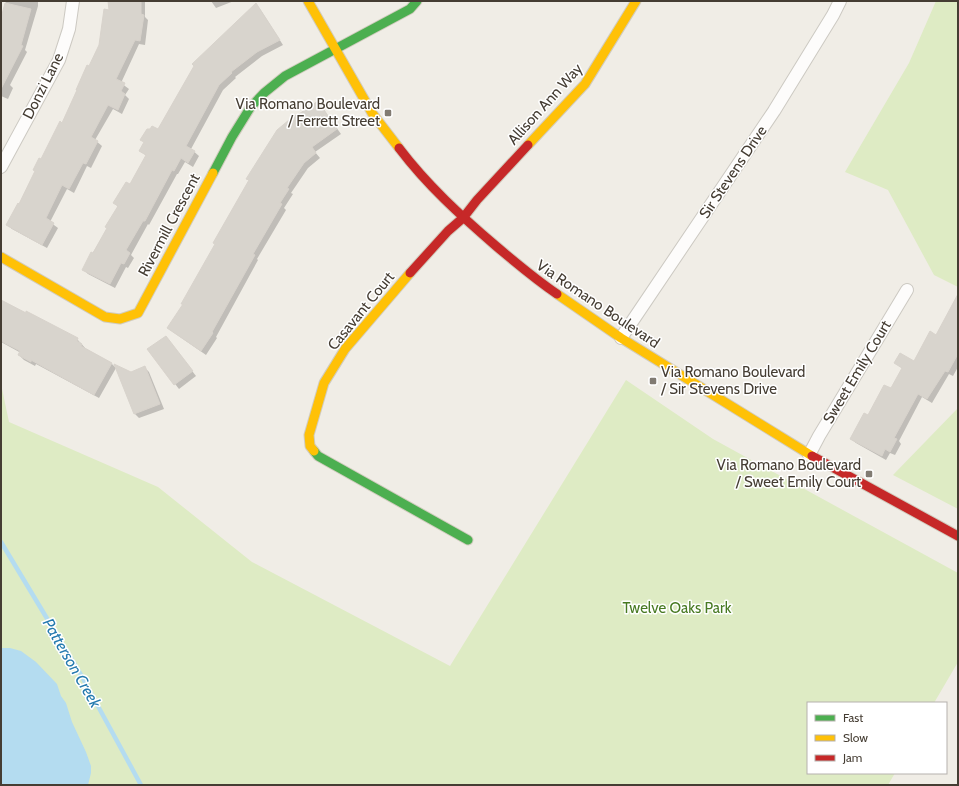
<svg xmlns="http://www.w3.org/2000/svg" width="959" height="786" font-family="Cabin,sans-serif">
  <rect width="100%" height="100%" fill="#f0ede6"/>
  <g fill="#deebc4">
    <polygon points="936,1 958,1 958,287 934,275 888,190 845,172 909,63"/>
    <polygon points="626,380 713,439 958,573 958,662 934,703 808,703 808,773 895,773 888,785 1,785 1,384 9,422 158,487 252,562 450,666"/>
    <polygon points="958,408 958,509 893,475"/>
  </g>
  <polygon fill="#b4dcf0" points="1,648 10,648 21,651 36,662 57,684 61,696 66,703 72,722 86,752 91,766 91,773 88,785 1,785"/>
  <g fill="#0003">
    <polygon points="6,1 38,1 38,6 25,50 27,52 10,85 13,88 8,99 1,96 1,22"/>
    <polygon points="110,1 145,1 145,17 148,20 145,45 139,44 121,83 129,89 125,95 129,99 122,114 113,109 95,140 102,146 91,168 87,166 74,193 67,189 50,222 58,228 47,248 12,229 7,225 19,205 41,161 63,124 100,46 110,11"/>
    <polygon points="211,1 234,1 216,8"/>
    <polygon points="256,5 260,9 283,45 262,56 235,77 236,78 223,90 191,149 199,156 193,167 185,162 178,174 177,174 149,225 148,224 131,255 134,258 128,268 126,267 115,288 88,274 83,269 108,228 118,207 115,203 131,186 147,156 140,151 158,131"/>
    <polygon points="318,102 341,134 315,152 320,158 308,168 291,193 293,194 284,208 286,210 257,259 258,260 216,337 217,338 206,355 173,332 168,328 184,305 296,117"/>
    <polygon points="1,301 77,339 86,349 111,363 116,368 99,398 36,364 35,366 24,360 19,355 21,353 1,342"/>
    <polygon points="958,311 958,367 953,376 949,374 932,403 922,397 899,441 901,444 895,455 890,453 886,460 856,443 851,439 868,416 891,390 903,369 896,363 915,362"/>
    <polygon points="166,337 196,376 179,389 149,350"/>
    <polygon points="145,368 149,372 164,409 139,418 135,414"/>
  </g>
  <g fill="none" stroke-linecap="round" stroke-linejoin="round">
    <polyline stroke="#b4dcf0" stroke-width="4.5" points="1,542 81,675 141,785"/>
  </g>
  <g fill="#d8d4cd" stroke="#d8d3cc">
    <polygon points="108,1 141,1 141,14 144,15 140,41 135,40 116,79 125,83 121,91 125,94 118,110 108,105 91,137 98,141 86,164 83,163 69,189 62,185 46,218 54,223 42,245 6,225 18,203 19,204 35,171 33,170 39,158 41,159 60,121 62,123 77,90 76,90 87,65 89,66 99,45 104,9 109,10"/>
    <polygon points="5,3 31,9 21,45 23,46 1,89 1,18"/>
    <polygon points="256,3 280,40 257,52 231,72 232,73 219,85 186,146 195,151 188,163 181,158 174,171 172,170 145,221 143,221 126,250 130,253 124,264 121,263 110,284 82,270 91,252 93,253 107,228 105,227 118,206 113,203 126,182 130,184 146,155 139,151 144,142 140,140 147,129 150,129 152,126 158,129 194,66 192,64"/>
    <polygon points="318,101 337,129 312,147 316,153 304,163 287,188 289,189 280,203 282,204 253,254 255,255 212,332 213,333 201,351 167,328 183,304 181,304 215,244 213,243 249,180 246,179 277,130 295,115 296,116"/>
    <polygon points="958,294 958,354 948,372 945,371 927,399 918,394 894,438 897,439 890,452 885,449 882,456 850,439 864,413 868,415 884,385 891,388 902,368 894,363 900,353 914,361 930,331 936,335"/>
    <polygon points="1,300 26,313 26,311 78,338 77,341 82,344 81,346 112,363 94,395 31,360 31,362 18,355 20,351 1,341"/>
    <polygon points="166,336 193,371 174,385 147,349"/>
    <polygon points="114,364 131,372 145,366 160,404 134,414"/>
  </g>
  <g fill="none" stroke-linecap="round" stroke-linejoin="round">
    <g stroke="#ccc9c2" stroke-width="14">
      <g id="street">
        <polyline points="1,167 59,60 69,29 73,1"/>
        <polyline points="621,338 774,111 833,15 840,1"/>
        <polyline points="809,455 819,436 907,290"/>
      </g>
    </g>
    <g stroke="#d1ccbe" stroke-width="11">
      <g id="fast">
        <polyline points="213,173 232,137 250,108 264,93 285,76 410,9 417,1"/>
        <polyline points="314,451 318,456 468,540"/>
      </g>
    </g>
    <g stroke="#d1ccbe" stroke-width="11">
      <g id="slow">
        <polyline points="308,1 372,113 399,148"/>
        <polyline points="528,145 585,84 636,1"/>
        <polyline points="1,257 105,317 120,319 138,313 213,173"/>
        <polyline points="557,294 621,338 812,456"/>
        <polyline points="314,451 310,446 309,435 324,383 345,349 410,273"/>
      </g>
    </g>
    <g stroke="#d1ccbe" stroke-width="11">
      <g id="jam">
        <path d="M399,148C427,185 461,216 496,246C516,263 535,279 557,294"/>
        <polyline points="410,273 448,231 463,218 477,200 528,145"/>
        <polyline points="812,456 958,536"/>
      </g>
    </g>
    <use href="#street" stroke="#fdfcfb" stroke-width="12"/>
    <use href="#fast" stroke="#4caf50" stroke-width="9"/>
    <use href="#slow" stroke="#ffc107" stroke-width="9"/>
    <use href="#jam" stroke="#c62828" stroke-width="9"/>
  </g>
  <g fill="#817b72" stroke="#fff" stroke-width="1.5">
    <rect x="384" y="109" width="8" height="8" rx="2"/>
    <rect x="649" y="377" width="8" height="8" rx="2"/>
    <rect x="865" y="470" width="8" height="8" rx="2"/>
  </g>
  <g text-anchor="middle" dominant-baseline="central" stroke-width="3" stroke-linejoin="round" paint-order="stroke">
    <g font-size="15" fill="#453d33" stroke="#fff">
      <text transform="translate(43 86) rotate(-63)">Donzi Lane</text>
      <text transform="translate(545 104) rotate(-48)">Allison Ann Way</text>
      <text transform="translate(733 172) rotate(-56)">Sir Stevens Drive</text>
      <text transform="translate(169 225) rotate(-62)">Rivermill Crescent</text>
      <text transform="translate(598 304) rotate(34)">Via Romano Boulevard</text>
      <text transform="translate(361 311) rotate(-51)">Casavant Court</text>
      <text transform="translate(857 372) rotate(-59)">Sweet Emily Court</text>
    </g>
    <g font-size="15" fill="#453d33" stroke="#fff" text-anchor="end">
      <text x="380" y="104">Via Romano Boulevard<tspan x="380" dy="17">/ Ferrett Street</tspan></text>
      <text x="661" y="372" text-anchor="start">Via Romano Boulevard<tspan x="661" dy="17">/ Sir Stevens Drive</tspan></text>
      <text x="861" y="465">Via Romano Boulevard<tspan x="861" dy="17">/ Sweet Emily Court</tspan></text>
    </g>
    <g font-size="15" fill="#487a23" stroke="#fff">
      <text x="677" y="608">Twelve Oaks Park</text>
    </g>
    <g font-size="16" font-style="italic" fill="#257aaf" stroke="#fff">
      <text transform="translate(72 663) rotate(60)">Patterson Creek</text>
    </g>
  </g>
  <rect width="959" height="786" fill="none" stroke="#453d33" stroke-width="4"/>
  <rect x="807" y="702" width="140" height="72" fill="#ffffff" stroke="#b5b1ad"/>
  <rect x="815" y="715" width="20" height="6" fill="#4caf50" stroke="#b5b1ad"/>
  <text x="843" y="722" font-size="12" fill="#453d33">Fast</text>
  <rect x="815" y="735" width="20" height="6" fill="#ffc107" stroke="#b5b1ad"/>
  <text x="843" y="742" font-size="12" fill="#453d33">Slow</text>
  <rect x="815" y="755" width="20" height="6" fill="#c62828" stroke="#b5b1ad"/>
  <text x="843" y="762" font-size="12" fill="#453d33">Jam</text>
</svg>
